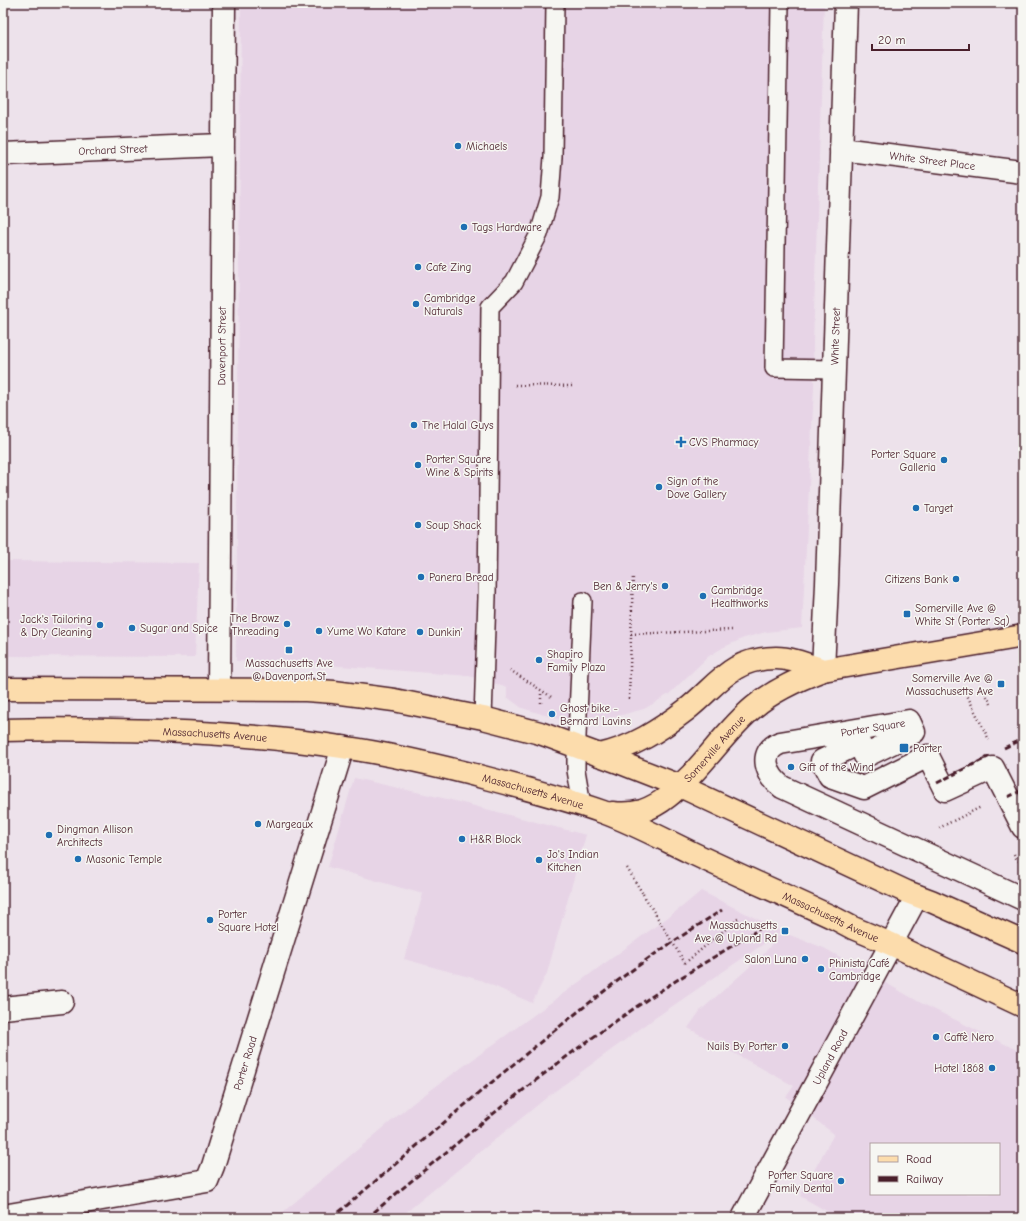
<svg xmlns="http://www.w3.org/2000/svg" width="1026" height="1221" font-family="'Comic Neue',sans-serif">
  <rect width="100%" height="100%" fill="#ede2eb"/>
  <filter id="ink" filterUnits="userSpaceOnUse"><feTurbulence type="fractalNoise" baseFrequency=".025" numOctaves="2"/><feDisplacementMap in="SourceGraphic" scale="8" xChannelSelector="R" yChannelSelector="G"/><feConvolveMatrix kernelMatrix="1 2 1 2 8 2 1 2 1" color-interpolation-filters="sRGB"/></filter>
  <g filter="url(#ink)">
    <g fill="#e7d4e6" fill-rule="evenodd">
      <polygon points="241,3 824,3 813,343 814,387 802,628 766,632 744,638 724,647 709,656 669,694 656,702 644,709 632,712 615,717 591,721 565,721 522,708 507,697 507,687 469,676 327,665 236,661"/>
      <polygon points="3,561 199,563 195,657 3,656"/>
      <polygon points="354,778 447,799 586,835 547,973 532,1003 480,980 404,959 423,894 328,867"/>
      <path d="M701,891L787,934L824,948L921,1003L1023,1053V1218H1009L1002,1215L999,1218H839L800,1196L834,1134L786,1097L794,1086L688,1028L700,1011L763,955L781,932L655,1018L551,1094L399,1218H276L413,1103L682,907ZM871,1144H999V1194H871Z"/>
    </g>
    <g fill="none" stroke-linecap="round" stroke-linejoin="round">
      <g stroke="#4a1f2b" stroke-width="20">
        <g id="lane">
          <polyline points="780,3 774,368 834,369"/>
          <polyline points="483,718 487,597 490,307 514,282 539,234 550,197 553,157 555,3"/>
          <polyline points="582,805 576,770 576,759 583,601"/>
        </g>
      </g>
      <g stroke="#4a1f2b" stroke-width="25">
        <g id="street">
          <path id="s1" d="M841,149L1023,172"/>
          <path id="s2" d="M3,154L222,145"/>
          <path id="s3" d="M823,670L827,584L846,3"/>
          <path id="s4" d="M219,689L224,3"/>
          <path d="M1023,827L993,768L945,790L928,756L864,788L830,776L822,761L859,743L865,756L914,732L909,721L780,743C757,752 767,776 782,787L1023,899"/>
          <polyline points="3,1008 62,1002"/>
          <path id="s5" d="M3,1216L207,1181L213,1166L343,747"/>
          <path id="s6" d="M743,1218L917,896"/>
        </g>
      </g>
      <g stroke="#4a1f2b" stroke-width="25">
        <g id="primary">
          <polyline points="3,689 306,690 334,692 394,700 483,718 540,733 621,763 680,786 907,892 931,901 1023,942"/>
          <path id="s7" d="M3,730C39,729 75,729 112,730C188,731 265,735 341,747C391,754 441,766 490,779C528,789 566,799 603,812C633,823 661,838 690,852C738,875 787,896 836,919L853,928L891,944L1023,1006"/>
          <path d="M599,755C632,748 660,730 686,710C717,686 730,658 776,658C792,658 808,665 823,670"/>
          <path id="s8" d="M612,813C621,814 632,814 642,811C663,804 677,789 692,774C713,752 731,726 754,707C774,690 799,679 823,670L1023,636"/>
        </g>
      </g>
      <g stroke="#4a1f2b" stroke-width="2.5" stroke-dasharray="1 3" stroke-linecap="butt">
        <polyline points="515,385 572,386"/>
        <polyline points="631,634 732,630"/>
        <polyline points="510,670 553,698"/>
        <polyline points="983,689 991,704"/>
        <polyline points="966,693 989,740"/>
        <polyline points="629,699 633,575"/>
        <polyline points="541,703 541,691"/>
        <polyline points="939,828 981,807"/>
        <polyline points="1014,854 1017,860 1023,863"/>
        <polyline points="627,868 643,894"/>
        <polyline points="685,963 739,918"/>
      </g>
      <use href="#lane" stroke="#f6f6f2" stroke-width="17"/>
      <use href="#street" stroke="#f6f6f2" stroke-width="22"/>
      <use href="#primary" stroke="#fcdcac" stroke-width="22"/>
      <g stroke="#4a1f2b" stroke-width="3" stroke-dasharray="6 3" stroke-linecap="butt">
        <polyline points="1004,748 1023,739"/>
        <polyline points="937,783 990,756"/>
        <polyline points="1008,797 1023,790"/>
        <path d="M332,1218C423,1141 513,1062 607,989C644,960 683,935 722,910"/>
        <path d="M367,1218C451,1148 536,1076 626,1014C670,983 716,956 761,928"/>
      </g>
      <polyline stroke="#4a1f2b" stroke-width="2.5" stroke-dasharray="1 3" stroke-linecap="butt" points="643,894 685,963"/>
    </g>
  </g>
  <g fill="#1f6fb2" stroke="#f6f6f2" stroke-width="1.5">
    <circle cx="458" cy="146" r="4"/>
    <circle cx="464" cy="227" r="4"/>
    <circle cx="418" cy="267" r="4"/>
    <circle cx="416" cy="304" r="4"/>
    <circle cx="414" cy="425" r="4"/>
    <path d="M679 436h4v4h4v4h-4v4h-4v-4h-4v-4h4z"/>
    <circle cx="944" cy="460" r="4"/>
    <circle cx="418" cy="465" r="4"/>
    <circle cx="659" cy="487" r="4"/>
    <circle cx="916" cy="508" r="4"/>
    <circle cx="418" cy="525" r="4"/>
    <circle cx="421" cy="577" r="4"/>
    <circle cx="956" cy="579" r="4"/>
    <circle cx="665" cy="586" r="4"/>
    <circle cx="703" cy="596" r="4"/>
    <rect x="903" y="610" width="8" height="8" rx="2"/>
    <circle cx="287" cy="624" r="4"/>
    <circle cx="100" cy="625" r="4"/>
    <circle cx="132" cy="628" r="4"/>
    <circle cx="319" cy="631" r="4"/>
    <circle cx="420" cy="632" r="4"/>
    <rect x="285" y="646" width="8" height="8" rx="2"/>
    <circle cx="539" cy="660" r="4"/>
    <rect x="997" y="680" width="8" height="8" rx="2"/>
    <circle cx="552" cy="714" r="4"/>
    <rect x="899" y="743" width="10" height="10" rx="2"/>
    <circle cx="791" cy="767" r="4"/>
    <circle cx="258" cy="824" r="4"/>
    <circle cx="49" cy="835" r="4"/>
    <circle cx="462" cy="839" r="4"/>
    <circle cx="78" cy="859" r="4"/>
    <circle cx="539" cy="860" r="4"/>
    <circle cx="210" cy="920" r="4"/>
    <rect x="781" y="927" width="8" height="8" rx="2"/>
    <circle cx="805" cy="959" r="4"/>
    <circle cx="821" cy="969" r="4"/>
    <circle cx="936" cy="1037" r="4"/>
    <circle cx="785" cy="1046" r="4"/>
    <circle cx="992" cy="1068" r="4"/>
    <circle cx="841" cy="1181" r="4"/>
  </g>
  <g text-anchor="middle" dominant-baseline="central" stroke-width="3" stroke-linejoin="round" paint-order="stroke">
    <g font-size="11" fill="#4a1f2b" stroke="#f6f6f2" text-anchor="start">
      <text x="466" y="146">Michaels</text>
      <text x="472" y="227">Tags Hardware</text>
      <text x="426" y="267">Cafe Zing</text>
      <text x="424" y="298">Cambridge<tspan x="424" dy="13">Naturals</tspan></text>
      <text x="422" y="425">The Halal Guys</text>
      <text x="689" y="442">CVS Pharmacy</text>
      <text x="936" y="454" text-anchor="end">Porter Square<tspan x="936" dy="13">Galleria</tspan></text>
      <text x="426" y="459">Porter Square<tspan x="426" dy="13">Wine &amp; Spirits</tspan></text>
      <text x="667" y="481">Sign of the<tspan x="667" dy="13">Dove Gallery</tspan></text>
      <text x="924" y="508">Target</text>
      <text x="426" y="525">Soup Shack</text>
      <text x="429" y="577">Panera Bread</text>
      <text x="948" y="579" text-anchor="end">Citizens Bank</text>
      <text x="657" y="586" text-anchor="end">Ben &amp; Jerry's</text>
      <text x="711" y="590">Cambridge<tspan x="711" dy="13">Healthworks</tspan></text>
      <text x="915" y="608">Somerville Ave @<tspan x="915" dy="13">White St (Porter Sq)</tspan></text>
      <text x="279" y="618" text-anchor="end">The Browz<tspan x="279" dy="13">Threading</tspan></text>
      <text x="92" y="619" text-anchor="end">Jack's Tailoring<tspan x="92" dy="13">&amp; Dry Cleaning</tspan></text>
      <text x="140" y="628">Sugar and Spice</text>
      <text x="327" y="631">Yume Wo Katare</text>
      <text x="428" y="632">Dunkin'</text>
      <text x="547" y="654">Shapiro<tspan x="547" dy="13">Family Plaza</tspan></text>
      <text x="289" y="663" text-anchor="middle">Massachusetts Ave<tspan x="289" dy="13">@ Davenport St</tspan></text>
      <text x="993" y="678" text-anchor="end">Somerville Ave @<tspan x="993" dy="13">Massachusetts Ave</tspan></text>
      <text x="560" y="708">Ghost bike -<tspan x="560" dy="13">Bernard Lavins</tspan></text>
      <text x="913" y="748">Porter</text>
      <text x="799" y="767">Gift of the Wind</text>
      <text x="266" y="824">Margeaux</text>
      <text x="57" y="829">Dingman Allison<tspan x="57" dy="13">Architects</tspan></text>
      <text x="470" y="839">H&amp;R Block</text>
      <text x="547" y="854">Jo's Indian<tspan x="547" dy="13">Kitchen</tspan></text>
      <text x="86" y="859">Masonic Temple</text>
      <text x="218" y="914">Porter<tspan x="218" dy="13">Square Hotel</tspan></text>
      <text x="777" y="925" text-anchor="end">Massachusetts<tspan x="777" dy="13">Ave @ Upland Rd</tspan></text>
      <text x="797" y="959" text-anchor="end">Salon Luna</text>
      <text x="829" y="963">Phinista Café<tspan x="829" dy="13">Cambridge</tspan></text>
      <text x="944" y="1037">Caffè Nero</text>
      <text x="777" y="1046" text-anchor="end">Nails By Porter</text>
      <text x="984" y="1068" text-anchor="end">Hotel 1868</text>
      <text x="833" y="1175" text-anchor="end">Porter Square<tspan x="833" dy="13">Family Dental</tspan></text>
    </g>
    <g font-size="11" fill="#4a1f2b" stroke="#f6f6f2">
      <text stroke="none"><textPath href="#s2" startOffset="110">Orchard Street</textPath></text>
      <text stroke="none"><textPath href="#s1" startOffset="92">White Street Place</textPath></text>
      <text stroke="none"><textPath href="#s3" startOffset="334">White Street</textPath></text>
      <text stroke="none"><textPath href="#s4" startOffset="343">Davenport Street</textPath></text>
      <text transform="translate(873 728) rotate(-9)">Porter Square</text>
      <text stroke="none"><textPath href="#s7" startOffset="212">Massachusetts Avenue</textPath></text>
      <text stroke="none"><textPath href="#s8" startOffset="127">Somerville Avenue</textPath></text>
      <text stroke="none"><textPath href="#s7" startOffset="536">Massachusetts Avenue</textPath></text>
      <text stroke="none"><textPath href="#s7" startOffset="860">Massachusetts Avenue</textPath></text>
      <text stroke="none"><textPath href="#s6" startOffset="183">Upland Road</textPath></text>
      <text stroke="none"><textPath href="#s5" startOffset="331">Porter Road</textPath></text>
    </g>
  </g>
  <rect width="1026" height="1221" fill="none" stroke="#f6f6f2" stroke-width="16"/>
  <rect x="8" y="8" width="1010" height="1205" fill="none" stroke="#4a1f2b" stroke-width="1.5" filter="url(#ink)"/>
  <rect x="870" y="1143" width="130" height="52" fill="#f6f6f2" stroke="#b1a0a2"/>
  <rect x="878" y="1156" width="20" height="6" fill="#fcdcac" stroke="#b1a0a2"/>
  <text x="906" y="1163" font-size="12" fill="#4a1f2b">Road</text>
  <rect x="878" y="1176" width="20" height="6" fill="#4a1f2b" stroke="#b1a0a2"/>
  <text x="906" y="1183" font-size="12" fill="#4a1f2b">Railway</text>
  <path d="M872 44v6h97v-6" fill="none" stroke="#4a1f2b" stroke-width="2"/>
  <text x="878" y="44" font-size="12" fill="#4a1f2b" stroke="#f6f6f2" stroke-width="3" paint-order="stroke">20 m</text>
</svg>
